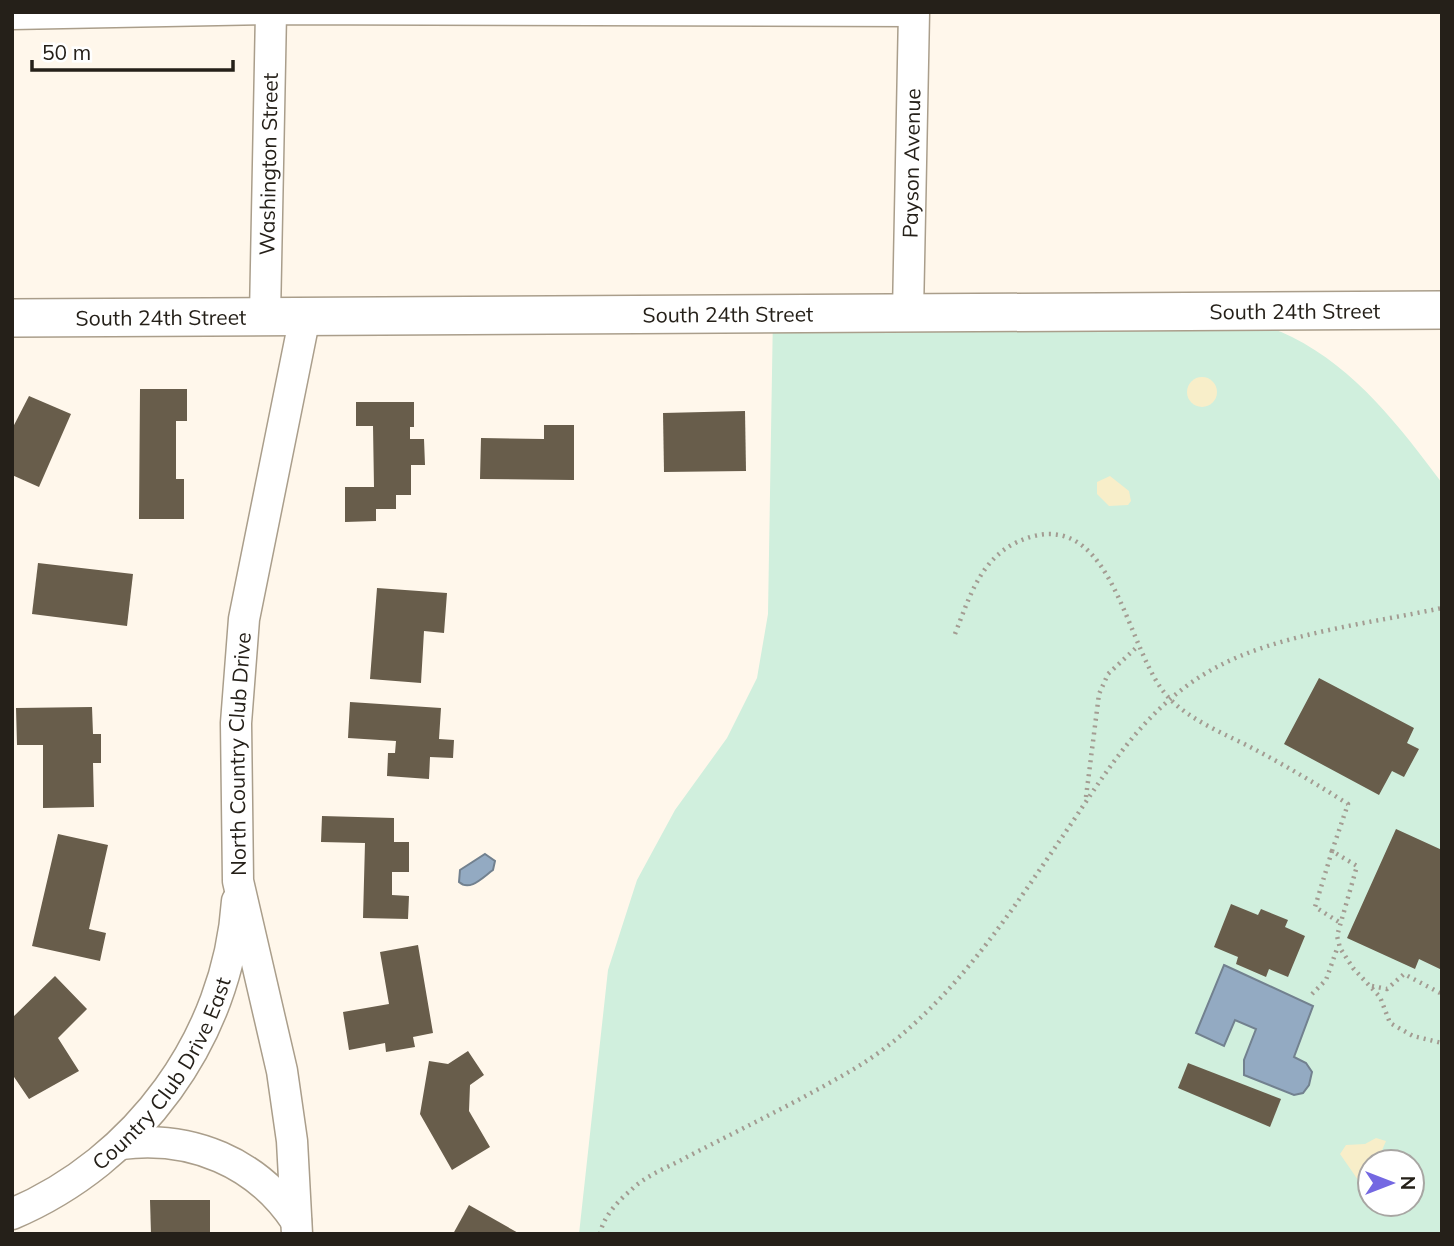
<svg xmlns="http://www.w3.org/2000/svg" width="1454" height="1246" font-family="Mulish,sans-serif">
  <rect width="100%" height="100%" fill="#fff7eb"/>
  <path fill="#d0efdd" fill-rule="evenodd" d="M1214,312C1239,320 1268,325 1292,337C1356,369 1400,427 1442,483V1234H579L608,970L637,880L675,810L727,738L757,678L768,614L773,313ZM1370,1162H1412V1204H1370Z"/>
  <g fill="#f8eec9">
    <circle cx="1202" cy="392" r="15"/>
    <polygon points="1110,476 1129,491 1131,501 1128,505 1109,506 1097,494 1097,482"/>
    <polygon points="1376,1138 1386,1141 1377,1162 1370,1162 1370,1190 1365,1190 1340,1154 1346,1145 1365,1144"/>
  </g>
  <g fill="#93aac2" stroke="#72818f" stroke-width="2">
    <path d="M485,854L495,861L493,870C483,877 470,892 459,882L460,870Z"/>
    <polygon points="1224,965 1313,1006 1294,1057 1306,1063 1312,1072 1309,1085 1303,1093 1294,1095 1244,1075 1244,1060 1256,1029 1235,1020 1224,1046 1196,1033"/>
  </g>
  <g fill="#685d4b">
    <polygon points="140,389 187,389 187,421 176,421 176,479 184,479 184,519 139,519"/>
    <polygon points="29,396 71,414 39,487 12,475 12,429"/>
    <polygon points="356,402 414,402 414,427 410,427 410,439 424,439 425,465 411,465 411,495 396,495 396,509 376,509 376,521 345,522 345,487 374,487 373,426 356,426"/>
    <polygon points="745,411 746,471 664,472 663,413"/>
    <polygon points="544,425 574,425 574,480 480,479 481,438 544,439"/>
    <polygon points="38,563 133,574 127,626 32,614"/>
    <polygon points="377,588 447,593 444,633 424,631 421,683 370,679"/>
    <polygon points="1319,678 1414,728 1407,743 1419,749 1404,777 1392,771 1379,795 1284,744"/>
    <polygon points="350,702 441,708 439,739 454,740 453,758 430,757 429,779 387,776 388,753 395,753 396,741 348,738"/>
    <polygon points="92,707 93,734 101,734 101,763 93,763 94,807 43,808 43,745 17,745 16,708"/>
    <polygon points="322,816 394,818 394,842 409,842 409,872 392,872 392,895 409,896 408,919 363,918 365,843 321,842"/>
    <polygon points="1396,829 1442,850 1442,970 1419,959 1415,969 1347,938"/>
    <polygon points="58,834 108,845 89,929 106,933 100,961 32,946"/>
    <polygon points="1231,904 1258,915 1261,909 1288,920 1285,927 1305,936 1288,977 1269,969 1266,977 1236,964 1238,957 1214,947"/>
    <polygon points="418,945 433,1033 413,1037 415,1047 386,1052 385,1043 349,1050 343,1012 389,1004 380,952"/>
    <polygon points="55,976 87,1009 58,1038 79,1071 29,1099 12,1074 12,1018"/>
    <polygon points="468,1051 484,1075 470,1085 469,1111 490,1147 452,1170 420,1114 429,1061 448,1064"/>
    <polygon points="1188,1063 1281,1099 1270,1127 1178,1088"/>
    <polygon points="150,1200 210,1200 210,1234 151,1234"/>
    <polygon points="469,1205 520,1234 453,1234"/>
  </g>
  <g fill="none" stroke-linecap="round" stroke-linejoin="round">
    <g stroke="#aa9e8b" stroke-width="19">
      <polyline id="service" points="12,21 271,16 914,18"/>
    </g>
    <g stroke="#aa9e8b" stroke-width="33">
      <g id="minor">
        <path id="s1" d="M908,313L914,12"/>
        <path id="s2" d="M265,316L271,12"/>
        <path d="M121,1144C191,1135 257,1162 296,1221"/>
        <path id="s3" d="M12,1214C137,1161 228,1038 237,901"/>
        <path id="s4" d="M297,1234L292,1141L282,1071L238,881L236,723L244,619L305,316"/>
      </g>
    </g>
    <g stroke="#aa9e8b" stroke-width="40">
      <g id="tertiary">
        <path id="s5" d="M12,318L1442,310"/>
      </g>
    </g>
    <g stroke="#a39c92" stroke-width="4.5" stroke-dasharray="2 5" stroke-linecap="butt">
      <path d="M955,634C972,590 984,549 1034,536C1116,516 1127,655 1169,698C1192,722 1228,735 1256,750C1288,767 1318,785 1348,804L1332,851L1357,866L1337,936L1340,948L1353,968L1380,997L1390,1023L1413,1036L1442,1043"/>
      <polyline points="1086,797 1099,694 1108,674 1138,646"/>
      <polyline points="1332,851 1315,907 1339,922"/>
      <polyline points="1372,986 1387,989 1404,974 1442,994"/>
      <polyline points="1312,994 1326,980 1338,946"/>
      <path d="M600,1234C603,1217 618,1201 631,1190C646,1175 669,1167 687,1157C741,1129 795,1103 847,1073C944,1018 1007,917 1069,827C1110,766 1148,704 1215,668C1277,634 1371,623 1442,608"/>
    </g>
    <use href="#service" stroke="#fff" stroke-width="16"/>
    <use href="#minor" stroke="#fff" stroke-width="30"/>
    <use href="#tertiary" stroke="#fff" stroke-width="37"/>
  </g>
  <g text-anchor="middle" dominant-baseline="central" stroke-width="7" stroke-linejoin="round" paint-order="stroke">
    <g font-size="21" fill="#252019" stroke="#fff">
      <text stroke="none"><textPath href="#s1" startOffset="150">Payson Avenue</textPath></text>
      <text stroke="none"><textPath href="#s2" startOffset="152">Washington Street</textPath></text>
      <text stroke="none"><textPath href="#s5" startOffset="1283">South 24th Street</textPath></text>
      <text stroke="none"><textPath href="#s5" startOffset="716">South 24th Street</textPath></text>
      <text stroke="none"><textPath href="#s5" startOffset="149">South 24th Street</textPath></text>
      <text stroke="none"><textPath href="#s4" startOffset="486">North Country Club Drive</textPath></text>
      <text stroke="none"><textPath href="#s3" startOffset="212">Country Club Drive East</textPath></text>
    </g>
  </g>
  <rect width="1454" height="1246" fill="none" stroke="#252019" stroke-width="28"/>
  <g transform="translate(1391 1183) rotate(90)"><circle r="33" fill="#ffffff" stroke="#a8a6a3" stroke-width="2"/>
  <path d="M0-5L12 26L0 18L-12 26Z" fill="#7468e2"/>
  <text y="-10" font-size="19" font-weight="bold" text-anchor="middle" fill="#252019">N</text>
  </g>
  <path d="M32 60v10h201v-10" fill="none" stroke="#252019" stroke-width="3.5"/>
  <text x="42" y="60" font-size="21" fill="#252019" stroke="#ffffff" stroke-width="5" paint-order="stroke">50 m</text>
</svg>
